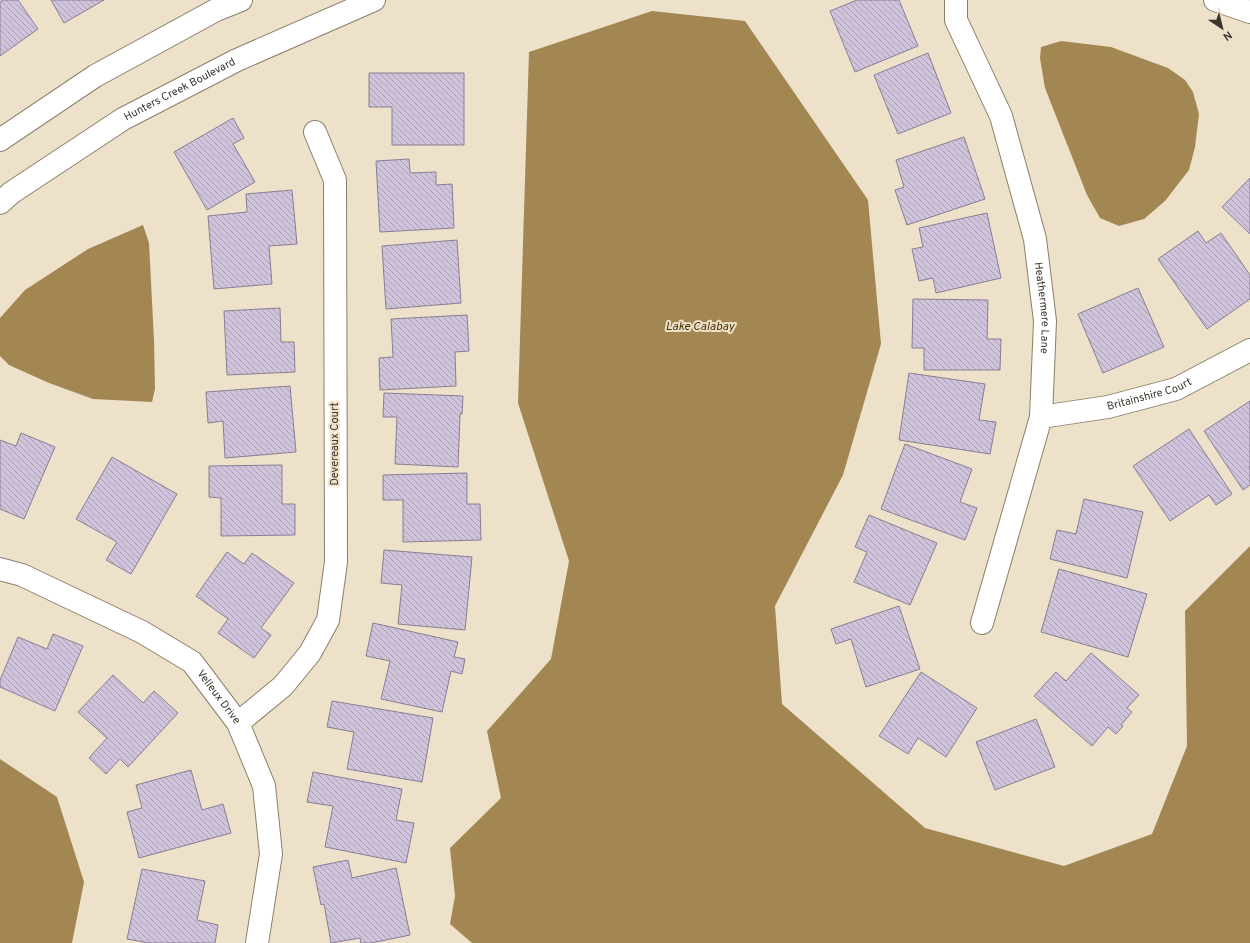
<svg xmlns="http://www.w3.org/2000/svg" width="1250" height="943" font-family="Overpass,sans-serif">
  <defs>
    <pattern id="building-back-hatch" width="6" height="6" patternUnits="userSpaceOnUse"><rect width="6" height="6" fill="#cfc4db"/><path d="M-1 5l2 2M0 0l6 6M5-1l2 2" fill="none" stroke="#a9a0b2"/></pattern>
  </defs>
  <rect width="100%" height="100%" fill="#eee1ca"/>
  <g fill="#a28752">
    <polygon points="652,11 745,21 868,200 881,344 843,475 775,606 782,704 925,828 1064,866 1152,834 1187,746 1185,611 1250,546 1250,943 472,943 450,924 455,896 450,848 501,798 487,731 551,659 569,561 518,403 529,52"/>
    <polygon points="1061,41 1111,47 1168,68 1185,80 1193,92 1199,114 1195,147 1189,170 1165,201 1144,219 1119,226 1100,218 1087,195 1045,88 1040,58 1041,47"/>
    <polygon points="143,225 149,243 154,340 155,389 152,402 93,399 49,383 9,365 0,356 0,318 25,290 88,249"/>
    <polygon points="0,759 57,797 84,882 72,943 0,943"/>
  </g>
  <g fill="url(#building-back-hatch)" stroke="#887e93">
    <polygon points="3,0 18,0 38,29 0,56 0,2"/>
    <polygon points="51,0 104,0 64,23"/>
    <polygon points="857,0 899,0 918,46 855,72 830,11"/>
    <polygon points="928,53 951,113 898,134 874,75"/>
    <polygon points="369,73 464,73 464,145 392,145 392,107 369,107"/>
    <polygon points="233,118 244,138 233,144 255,182 207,210 174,152"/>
    <polygon points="964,137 985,199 907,225 895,190 904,187 896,160"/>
    <polygon points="409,159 410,173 436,172 436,185 452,184 454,228 380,232 376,161"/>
    <polygon points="1250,178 1250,234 1222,207"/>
    <polygon points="292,190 297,244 269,246 272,284 214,289 208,216 247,212 246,194"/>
    <polygon points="987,213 1001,278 936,293 933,278 919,281 912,249 923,247 919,228"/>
    <polygon points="1198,231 1206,243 1221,233 1250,275 1250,299 1207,329 1158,259"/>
    <polygon points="457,240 461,303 386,309 382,246"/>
    <polygon points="1138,288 1164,347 1103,373 1078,314"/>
    <polygon points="913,299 988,300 987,339 1001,339 1000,370 924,370 924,348 912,348"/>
    <polygon points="280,308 281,342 294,342 295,372 227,375 224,311"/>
    <polygon points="467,315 469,351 455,352 456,386 380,390 379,358 393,357 391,319"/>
    <polygon points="909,373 985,384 979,420 996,422 990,454 899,440"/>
    <polygon points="290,386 296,452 225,458 223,421 208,423 206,392"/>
    <polygon points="384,393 463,396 462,414 460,414 458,467 395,464 397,417 383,417"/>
    <polygon points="1250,401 1250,466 1249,467 1250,469 1250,485 1243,490 1204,431"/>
    <polygon points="1189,429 1232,494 1216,505 1209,495 1170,521 1133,466"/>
    <polygon points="21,433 55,447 24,519 0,509 0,440 16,446"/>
    <polygon points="905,444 972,469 960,502 977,508 965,540 881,509"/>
    <polygon points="112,457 177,494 131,574 106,560 117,542 76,519"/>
    <polygon points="282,465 282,504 295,504 295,535 221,536 221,498 209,497 209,466"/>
    <polygon points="467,473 467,504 480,504 481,540 403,542 403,500 383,500 383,475"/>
    <polygon points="1084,499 1143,512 1127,578 1050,559 1057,530 1076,534"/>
    <polygon points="869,515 937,543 910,605 854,582 867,552 855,547"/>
    <polygon points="384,550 472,557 465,630 398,624 402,585 381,583"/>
    <polygon points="227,552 244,564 252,553 294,583 261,628 271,635 254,658 218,633 228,619 196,596"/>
    <polygon points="1059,569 1147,594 1128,657 1041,632"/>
    <polygon points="899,606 920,669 866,687 851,639 836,644 831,629"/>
    <polygon points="373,623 458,642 454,657 465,659 462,674 451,671 442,712 381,699 390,661 366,656"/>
    <polygon points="53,634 83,646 55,711 0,687 0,680 18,637 47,649"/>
    <polygon points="1091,653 1139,695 1127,708 1132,712 1121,725 1123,726 1116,734 1108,727 1092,746 1034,696 1056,672 1066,681"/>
    <polygon points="921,672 977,708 946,757 918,738 908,754 879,736"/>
    <polygon points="113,675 143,703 154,691 178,713 128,767 120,759 106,774 89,758 107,738 78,712"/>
    <polygon points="332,701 433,718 422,782 347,769 354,732 327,727"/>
    <polygon points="1036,719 1055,767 995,790 976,742"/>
    <polygon points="191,770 202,810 223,804 231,833 139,858 127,812 142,808 136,785"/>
    <polygon points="313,772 402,789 396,820 414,823 406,863 325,847 333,806 307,802"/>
    <polygon points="348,860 352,878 396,868 410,935 371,943 361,943 360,938 331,943 324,904 321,905 313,867"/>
    <polygon points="142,869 205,881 197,920 218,925 215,943 149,943 127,939"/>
  </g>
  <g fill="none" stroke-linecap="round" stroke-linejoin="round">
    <g stroke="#8b7f6a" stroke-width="24">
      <g id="minor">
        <path id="s1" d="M956,0V20L1001,116L1035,239L1045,321L1041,417L982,623"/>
        <path id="s2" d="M1041,417L1108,407L1176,389L1250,350"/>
        <path id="s3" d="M0,569L22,575L142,632L192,662L238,723L264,786L271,854L257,943"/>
        <polyline points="238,723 283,686 310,653 328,620 336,562 335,180 315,132"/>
      </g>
    </g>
    <g stroke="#8b7f6a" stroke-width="24">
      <g id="tertiary">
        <polyline points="1215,0 1250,12"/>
        <polyline points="0,140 95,76 216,10 241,0"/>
        <path id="s4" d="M0,203L11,193L123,119L237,60L374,0"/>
      </g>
    </g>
    <use href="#minor" stroke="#fff" stroke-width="22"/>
    <use href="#tertiary" stroke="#fff" stroke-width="22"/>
  </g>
  <g text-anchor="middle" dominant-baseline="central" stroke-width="4" stroke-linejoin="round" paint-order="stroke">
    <g font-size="11" fill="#3b362d" stroke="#eee1ca">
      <text stroke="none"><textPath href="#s4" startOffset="213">Hunters Creek Boulevard</textPath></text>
      <text stroke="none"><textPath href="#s1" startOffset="323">Heathermere Lane</textPath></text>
      <text stroke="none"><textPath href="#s2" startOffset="111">Britainshire Court</textPath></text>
      <text transform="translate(335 444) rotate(-90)">Devereaux Court</text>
      <text stroke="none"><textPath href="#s3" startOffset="258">Velleux Drive</textPath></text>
    </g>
    <g font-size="12" font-style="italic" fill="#453103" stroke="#eee1ca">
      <text x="700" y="327">Lake Calabay</text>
    </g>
  </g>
  <g transform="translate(1222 28) rotate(145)" stroke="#eee1ca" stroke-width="3" paint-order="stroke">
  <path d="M0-3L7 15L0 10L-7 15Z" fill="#3b362d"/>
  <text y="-6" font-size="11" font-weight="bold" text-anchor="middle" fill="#3b362d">N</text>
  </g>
</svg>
